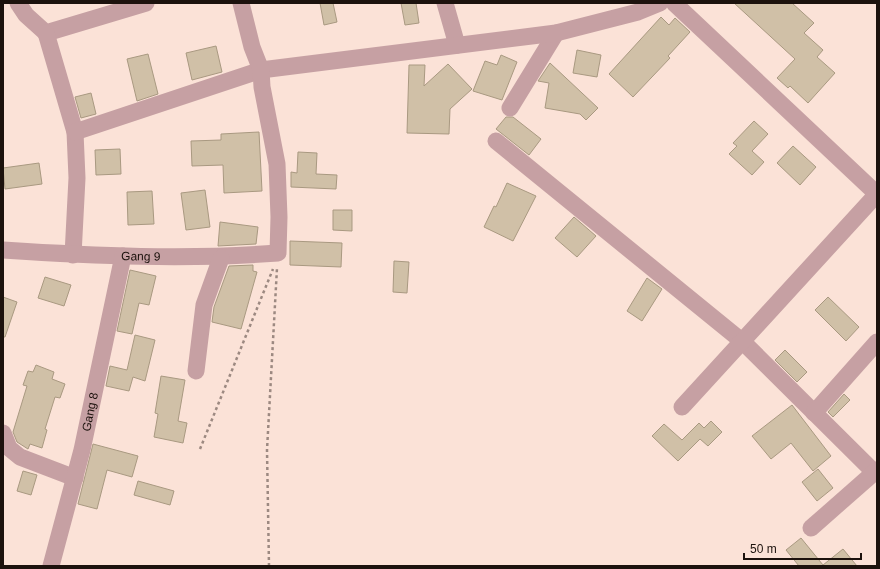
<svg xmlns="http://www.w3.org/2000/svg" width="880" height="569" font-family="Arial,sans-serif">
  <rect width="100%" height="100%" fill="#fbe2d7"/>
  <g fill="#d0c0a7" stroke="#a99981">
    <polygon points="320,3 333,3 337,22 324,25"/>
    <polygon points="401,3 416,3 419,23 405,25"/>
    <polygon points="734,3 792,3 814,23 804,33 823,50 817,57 835,73 808,103 790,86 788,88 777,78 795,59"/>
    <polygon points="661,17 669,25 675,18 690,32 668,56 670,58 633,97 609,74"/>
    <polygon points="216,46 222,72 192,80 186,53"/>
    <polygon points="577,50 601,55 597,77 573,73"/>
    <polygon points="148,54 158,94 137,101 127,59"/>
    <polygon points="501,55 517,62 502,100 473,91 485,61 497,65"/>
    <polygon points="550,63 598,108 586,120 580,114 545,108 549,83 538,81"/>
    <polygon points="448,64 472,89 450,109 449,134 407,133 409,65 425,65 424,86"/>
    <polygon points="91,93 96,114 81,118 75,97"/>
    <polygon points="506,117 513,117 541,139 529,155 496,129"/>
    <polygon points="754,121 768,134 752,151 764,162 752,175 729,154 737,146 733,143"/>
    <polygon points="259,132 262,191 224,193 223,165 192,166 191,141 221,140 221,134"/>
    <polygon points="793,146 816,167 800,185 777,163"/>
    <polygon points="120,149 121,174 96,175 95,150"/>
    <polygon points="298,152 317,153 316,174 337,175 336,189 291,187 291,172 297,173"/>
    <polygon points="39,163 42,184 5,189 3,168"/>
    <polygon points="507,183 536,196 513,241 484,227 494,206 496,207"/>
    <polygon points="205,190 210,227 186,230 181,193"/>
    <polygon points="152,191 154,224 128,225 127,192"/>
    <polygon points="333,210 352,210 352,231 333,230"/>
    <polygon points="574,217 596,236 577,257 555,238"/>
    <polygon points="220,222 258,227 256,244 218,246"/>
    <polygon points="290,241 342,243 341,267 290,265"/>
    <polygon points="394,261 409,262 407,293 393,292"/>
    <polygon points="253,265 253,271 257,272 241,329 212,322 214,307 229,266"/>
    <polygon points="130,270 156,276 149,305 139,303 132,334 117,331"/>
    <polygon points="45,277 71,285 64,306 38,298"/>
    <polygon points="647,278 662,289 642,321 627,311"/>
    <polygon points="3,297 17,302 5,337 3,337"/>
    <polygon points="828,297 859,327 846,341 815,310"/>
    <polygon points="135,335 155,340 145,381 133,377 129,391 106,386 110,366 127,370"/>
    <polygon points="785,350 807,372 797,382 775,360"/>
    <polygon points="36,365 54,372 52,379 65,384 60,398 55,397 45,429 47,430 42,448 30,444 28,449 17,442 13,432 27,386 23,385 28,371 33,372"/>
    <polygon points="161,376 185,380 178,421 187,423 183,443 154,437 158,414 155,413"/>
    <polygon points="844,394 850,400 833,417 828,412"/>
    <polygon points="792,405 831,456 813,471 791,443 771,459 752,436"/>
    <polygon points="711,421 722,432 708,446 700,439 678,461 652,436 664,424 682,440 699,423 704,428"/>
    <polygon points="93,444 138,456 132,477 107,470 97,509 78,504"/>
    <polygon points="818,469 833,488 817,501 802,482"/>
    <polygon points="23,471 37,475 31,495 17,491"/>
    <polygon points="138,481 174,491 170,505 134,495"/>
    <polygon points="801,538 823,565 843,549 857,566 799,566 786,550"/>
  </g>
  <g fill="none" stroke-linecap="round" stroke-linejoin="round">
    <g stroke="#9c8981" stroke-width="2.5" stroke-dasharray="3 3" stroke-linecap="butt">
      <polyline points="200,449 273,269"/>
      <polyline points="269,566 267,450 277,268"/>
    </g>
    <g stroke="#c6a0a3" stroke-width="17">
      <polyline points="18,3 26,15 46,33 146,3"/>
      <polyline points="445,3 457,45"/>
      <polyline points="674,3 877,194"/>
      <polyline points="46,33 75,132 77,178 73,255"/>
      <polyline points="510,108 556,33"/>
      <polyline points="75,132 261,70 556,33 638,12 660,3"/>
      <polyline points="496,141 743,342 874,472"/>
      <path id="s1" d="M3,250C95,256 187,260 278,253L279,217L277,164L262,87L261,70L252,47L241,3"/>
      <polyline points="196,371 204,305 221,258"/>
      <polyline points="682,407 877,194"/>
      <polyline points="814,413 877,342"/>
      <polyline points="3,433 9,448 20,457 75,478"/>
      <polyline points="811,528 877,470"/>
      <path id="s2" d="M51,566L82,450L123,256"/>
    </g>
  </g>
  <g text-anchor="middle" dominant-baseline="central" stroke-width="4" stroke-linejoin="round" paint-order="stroke">
    <g font-size="12" fill="#1c120d" stroke="#fbe2d7">
      <text stroke="none"><textPath href="#s1" startOffset="138">Gang 9</textPath></text>
      <text stroke="none"><textPath href="#s2" startOffset="159">Gang 8</textPath></text>
    </g>
  </g>
  <rect width="880" height="569" fill="none" stroke="#1c120d" stroke-width="8"/>
  <path d="M744 553v6h117v-6" fill="none" stroke="#1c120d" stroke-width="2"/>
  <text x="750" y="553" font-size="12" fill="#1c120d" stroke="#fbe2d7" stroke-width="3" paint-order="stroke">50 m</text>
</svg>
